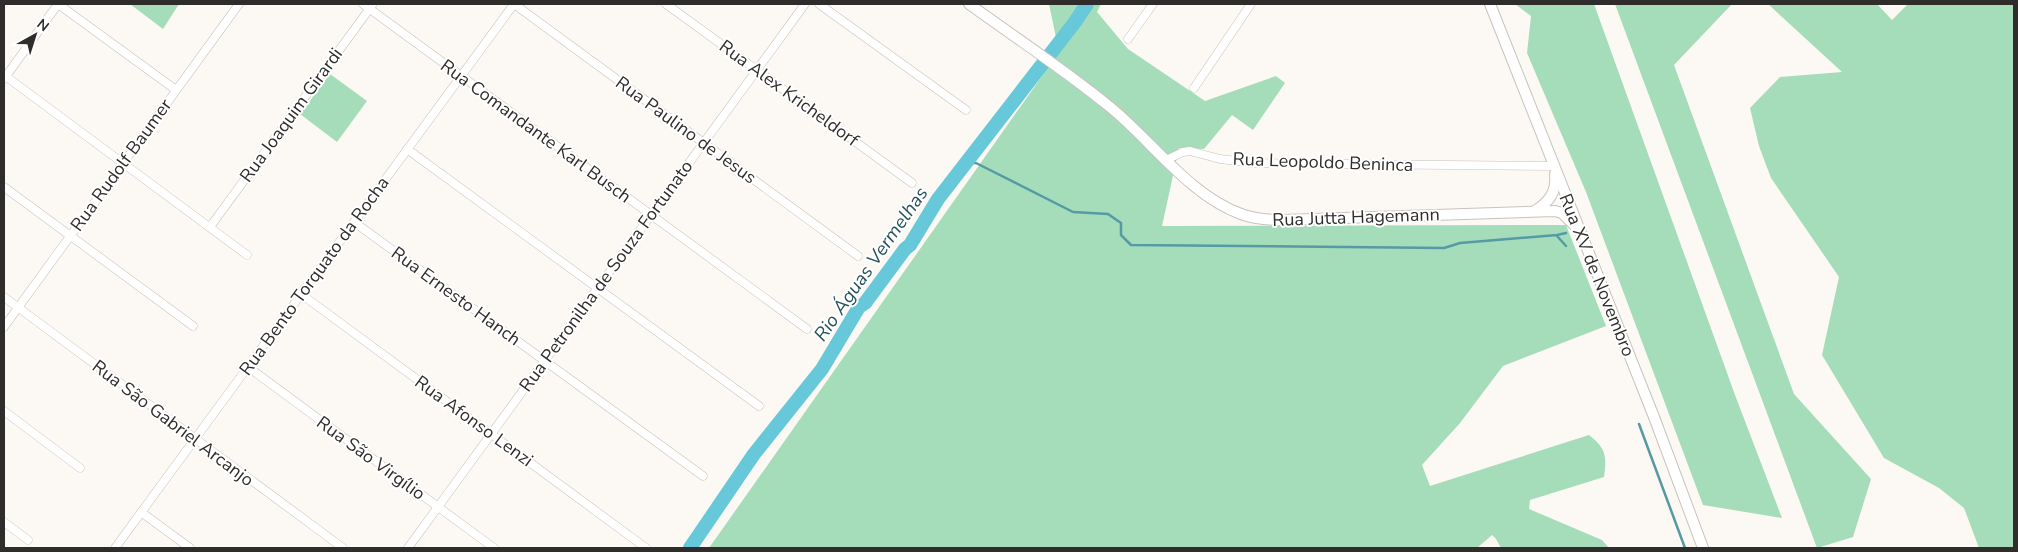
<svg xmlns="http://www.w3.org/2000/svg" width="2018" height="552" font-family="'Nunito Sans',sans-serif">
  <rect width="100%" height="100%" fill="#fcf8f3"/>
  <g fill="#a5ddba">
    <polygon points="130,4 179,4 163,29"/>
    <path d="M1049,4H1101L1097,12L1128,49L1205,101L1276,76L1285,83L1253,130L1232,115L1204,149L1179,148L1162,226L1566,225L1606,326L1503,366L1460,423L1422,465L1430,486L1589,435C1606,448 1607,456 1604,477L1530,500L1529,509L1602,540L1609,548H1501L1496,539L1492,535L1477,548H709L1059,52Z"/>
    <polygon points="1515,4 1594,4 1735,395 1782,518 1703,505 1586,192 1527,53 1531,16"/>
    <polygon points="1615,4 1732,4 1674,65 1794,394 1871,479 1853,537 1817,548"/>
    <polygon points="1768,4 1877,4 1892,20 1908,4 2014,4 2014,548 1979,548 1964,508 1939,488 1884,458 1822,355 1839,277 1771,178 1759,146 1750,108 1780,77 1842,72"/>
    <polygon points="330,74 367,101 337,142 300,114"/>
  </g>
  <g fill="none" stroke-linecap="round" stroke-linejoin="round">
    <g stroke="#559aa4" stroke-width="2.5">
      <polyline points="966,163 976,163 1073,212 1108,214 1121,223 1121,235 1131,245 1444,248 1460,243 1557,235 1566,233"/>
      <polyline points="1557,236 1566,246"/>
      <polyline points="1639,424 1685,548"/>
    </g>
    <polyline stroke="#66c8d8" stroke-width="14" points="690,548 754,454 822,369 859,307 865,303 905,249 910,245 938,199 1075,22 1087,4"/>
    <g stroke="#c7c3be" stroke-width="9">
      <g id="minor">
        <polyline points="58,4 176,90"/>
        <polyline points="363,4 807,329"/>
        <polyline points="666,4 912,183"/>
        <polyline points="819,4 966,110"/>
        <polyline points="1128,39 1153,4"/>
        <polyline points="4,75 247,255"/>
        <polyline points="4,79 58,4"/>
        <polyline points="1194,88 1251,4"/>
        <polyline points="407,149 759,406"/>
        <polyline points="1166,160 1183,152 1190,151 1220,159 1253,163 1554,166"/>
        <polyline points="4,187 193,326"/>
        <polyline points="354,222 703,476"/>
        <polyline points="210,227 373,4"/>
        <polyline points="301,294 646,548"/>
        <polyline points="4,297 343,548"/>
        <polyline points="4,327 239,4"/>
        <polyline points="248,367 494,548"/>
        <polyline points="4,411 80,468"/>
        <polyline points="141,512 190,548"/>
        <polyline points="4,522 28,540"/>
        <polyline points="115,548 514,4 858,256"/>
        <polyline points="408,548 805,4"/>
      </g>
    </g>
    <g stroke="#c7c3be" stroke-width="12">
      <g id="major">
        <path d="M969,4C1016,38 1065,70 1110,107C1152,141 1189,195 1241,214C1254,219 1268,220 1282,220L1555,211L1562,213L1578,229"/>
        <polyline points="1490,4 1654,417 1703,548"/>
        <path d="M1535,211C1549,202 1557,192 1555,174"/>
      </g>
    </g>
    <use href="#minor" stroke="#fff" stroke-width="8"/>
    <use href="#major" stroke="#fff" stroke-width="10"/>
  </g>
  <g text-anchor="middle" dominant-baseline="central" stroke-width="4" stroke-linejoin="round" paint-order="stroke">
    <g font-size="18" fill="#2e2d2b" stroke="#fff">
      <text transform="translate(789 93) rotate(36)">Rua Alex Kricheldorf</text>
      <text transform="translate(291 115) rotate(-54)">Rua Joaquim Girardi</text>
      <text transform="translate(686 130) rotate(36)">Rua Paulino de Jesus</text>
      <text transform="translate(536 131) rotate(36)">Rua Comandante Karl Busch</text>
      <text transform="translate(1323 162) rotate(2)">Rua Leopoldo Beninca</text>
      <text transform="translate(121 165) rotate(-54)">Rua Rudolf Baumer</text>
      <text transform="translate(1356 217) rotate(-2)">Rua Jutta Hagemann</text>
      <text transform="translate(1597 275) rotate(68)">Rua XV de Novembro</text>
      <text transform="translate(314 276) rotate(-54)">Rua Bento Torquato da Rocha</text>
      <text transform="translate(606 276) rotate(-54)">Rua Petronilha de Souza Fortunato</text>
      <text transform="translate(456 296) rotate(36)">Rua Ernesto Hanch</text>
      <text transform="translate(474 421) rotate(36)">Rua Afonso Lenzi</text>
      <text transform="translate(173 423) rotate(37)">Rua São Gabriel Arcanjo</text>
      <text transform="translate(371 458) rotate(36)">Rua São Virgílio</text>
    </g>
    <g font-size="19" font-style="italic" fill="#265259" stroke="#fff">
      <text transform="translate(871 264) rotate(-55)">Rio Águas Vermelhas</text>
    </g>
  </g>
  <rect width="2018" height="552" fill="none" stroke="#2e2d2b" stroke-width="10"/>
  <g transform="translate(35 35) rotate(39)" stroke="#ffffff" stroke-width="4" paint-order="stroke">
  <path d="M0-4L9 19L0 12L-9 19Z" fill="#2e2d2b"/>
  <text y="-8" font-size="14" font-weight="bold" text-anchor="middle" fill="#2e2d2b">N</text>
  </g>
</svg>
